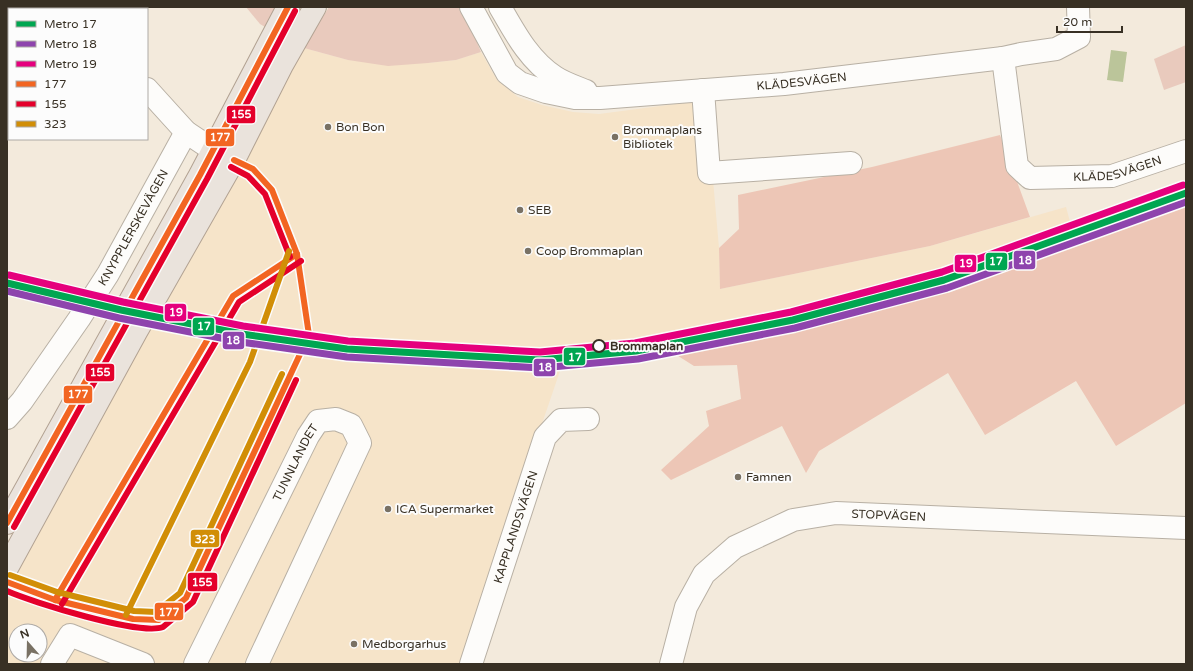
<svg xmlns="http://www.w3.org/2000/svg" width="1193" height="671" font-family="'Varela Round',sans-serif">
  <rect width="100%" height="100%" fill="#f3eadc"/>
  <path fill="#f6e4c9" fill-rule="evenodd" d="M304,48L348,60L428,63L456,60L481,52L497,80L518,97L542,105L573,112L599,114L706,100L719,248L720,289L930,246L1066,207L1075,240L948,290L794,329L638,362L561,368L460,664H7V592ZM16,631H40V655H16Z"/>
  <g fill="#e9cabd">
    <polygon points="246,7 276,7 265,27 260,24"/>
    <polygon points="329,7 462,7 481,52 456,60 428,63 388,66 348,60 304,48"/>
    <polygon points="1186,45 1186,82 1164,90 1154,59"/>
  </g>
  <g fill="#edc6b6">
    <polygon points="1000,135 1030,217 930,246 720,289 719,248 739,229 738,195 872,167"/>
    <polygon points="1186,200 1186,403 1116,446 1076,381 985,435 948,373 819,451 806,473 782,426 671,480 661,470 709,426 706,411 741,399 737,365 694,366 675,354 794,329 948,290 1075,240"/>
  </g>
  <polygon fill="#bbc59a" points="1111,50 1127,52 1123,82 1107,80"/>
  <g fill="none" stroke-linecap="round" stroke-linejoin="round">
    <g stroke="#b8b0a4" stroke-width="24">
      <g id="minor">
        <polyline points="91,7 92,9"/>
        <path id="s1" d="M471,7L507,73L520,83L546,92L575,98H600L784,84L1003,58L1021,54L1056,49L1079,37L1078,7"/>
        <path d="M500,7C515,33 529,60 555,77C564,83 576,87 586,91"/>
        <path id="s2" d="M1003,58L1017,166L1030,178L1112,176L1186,151"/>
        <polyline points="147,89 186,132 213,150"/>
        <polyline points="703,90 709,173 851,163"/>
        <polyline points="7,114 9,114"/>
        <path id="s3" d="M7,418L22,401L79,319L108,274L186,132"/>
        <polyline points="52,664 70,635 143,664"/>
        <path id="s4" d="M195,664L308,436L318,421L336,419L351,425L360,443L257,664"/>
        <path id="s5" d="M471,664L545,437L561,420L588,419"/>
        <path id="s6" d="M671,664L686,607L704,574L735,547L793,520L836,513L1186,528"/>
      </g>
    </g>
    <g stroke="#b2a292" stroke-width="24">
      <g id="major">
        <polyline points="7,523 200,175 288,7"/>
        <polyline points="7,568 136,332 234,160 282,65 315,7"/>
      </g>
    </g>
    <use href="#minor" stroke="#fdfcfa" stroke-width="22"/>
    <use href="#major" stroke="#eae3dc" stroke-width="22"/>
    <g stroke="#fcfcfc" stroke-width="9">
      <g id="bus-1">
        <polyline points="7,523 200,175 288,7"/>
        <polyline points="7,582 55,600 133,619 159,620 186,598 309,335 297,254 272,190 253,169 234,160"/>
        <polyline points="55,600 233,296 297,254"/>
      </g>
    </g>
    <g stroke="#fcfcfc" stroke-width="9">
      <g id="bus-2">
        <polyline points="231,167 248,176 265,194 290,257"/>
        <polyline points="14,527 207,179 295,11"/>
        <path d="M7,591C32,602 140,636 163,627L193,602L296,380"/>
        <polyline points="62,604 239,302 301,261"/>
      </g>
    </g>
    <g stroke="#fcfcfc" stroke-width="9">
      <g id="bus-3">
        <polyline points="10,575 57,592 134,611 156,612 180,593 282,374"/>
        <polyline points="126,615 250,362 289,251"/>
      </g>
    </g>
    <use href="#bus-1" stroke="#f26522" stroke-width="6"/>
    <use href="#bus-2" stroke="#e4002b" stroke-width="6"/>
    <use href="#bus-3" stroke="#d18e07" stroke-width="6"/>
    <g stroke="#fcfcfc" stroke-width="10">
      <polyline id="metro-1" points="7,283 121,310 242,334 347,349 540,360 636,351 793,320 944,280 1186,193"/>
    </g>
    <g stroke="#fcfcfc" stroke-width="10">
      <polyline id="metro-2" points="7,291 119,318 241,342 347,357 541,368 638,359 795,328 947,288 1186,202"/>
    </g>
    <g stroke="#fcfcfc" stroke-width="10">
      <polyline id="metro-3" points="9,275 123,302 243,326 348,341 540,352 635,343 791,312 942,272 1183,185"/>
    </g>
    <use href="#metro-1" stroke="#00a651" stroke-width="7"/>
    <use href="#metro-2" stroke="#8e44ad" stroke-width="7"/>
    <use href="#metro-3" stroke="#e5007d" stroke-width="7"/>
  </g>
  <g fill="#797164" stroke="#fcfcfc" stroke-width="1.5">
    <circle cx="328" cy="127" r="4"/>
    <circle cx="615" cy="137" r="4"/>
    <circle cx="520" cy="210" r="4"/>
    <circle cx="528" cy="251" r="4"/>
    <circle cx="738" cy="477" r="4"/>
    <circle cx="388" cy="509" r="4"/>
    <circle cx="354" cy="644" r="4"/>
  </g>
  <circle fill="#fcfcfc" stroke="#383024" stroke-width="2" cx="599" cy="346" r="6"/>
  <g text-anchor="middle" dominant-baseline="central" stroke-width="4" stroke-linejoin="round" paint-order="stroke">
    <g font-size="12" fill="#383024" stroke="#fcfcfc">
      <text stroke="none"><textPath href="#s1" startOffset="376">KLÄDESVÄGEN</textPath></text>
      <text stroke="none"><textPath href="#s2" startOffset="215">KLÄDESVÄGEN</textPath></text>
      <text stroke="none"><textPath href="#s3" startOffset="229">KNYPPLERSKEVÄGEN</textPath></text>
      <text stroke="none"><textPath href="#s4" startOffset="225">TUNNLANDET</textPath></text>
      <text stroke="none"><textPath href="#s6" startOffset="298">STOPVÄGEN</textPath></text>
      <text stroke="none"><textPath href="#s5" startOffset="144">KAPPLANDSVÄGEN</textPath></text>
    </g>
    <g font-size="12" fill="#383024" stroke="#fcfcfc" text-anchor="start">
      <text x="336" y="127">Bon Bon</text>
      <text x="623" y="130">Brommaplans<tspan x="623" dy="14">Bibliotek</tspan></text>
      <text x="528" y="210">SEB</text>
      <text x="536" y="251">Coop Brommaplan</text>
      <text x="746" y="477">Famnen</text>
      <text x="396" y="509">ICA Supermarket</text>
      <text x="362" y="644">Medborgarhus</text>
    </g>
    <g font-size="12" font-weight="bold" fill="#383024" stroke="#fcfcfc" text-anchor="start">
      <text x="610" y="346">Brommaplan</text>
    </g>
  </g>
  <g stroke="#fcfcfc" stroke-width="1.5">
    <rect x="226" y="105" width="30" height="19" rx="4" fill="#e4002b"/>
    <rect x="205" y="128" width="30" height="19" rx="4" fill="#f26522"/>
    <rect x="1013" y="250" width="23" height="20" rx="4" fill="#8e44ad"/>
    <rect x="985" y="252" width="23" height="19" rx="4" fill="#00a651"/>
    <rect x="954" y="254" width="23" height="19" rx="4" fill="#e5007d"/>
    <rect x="164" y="303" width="23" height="19" rx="4" fill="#e5007d"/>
    <rect x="192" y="317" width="23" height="19" rx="4" fill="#00a651"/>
    <rect x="222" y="331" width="23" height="19" rx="4" fill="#8e44ad"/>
    <rect x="563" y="347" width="23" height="19" rx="4" fill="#00a651"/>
    <rect x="533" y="358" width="23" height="19" rx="4" fill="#8e44ad"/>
    <rect x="85" y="363" width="30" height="19" rx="4" fill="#e4002b"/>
    <rect x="63" y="385" width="30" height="19" rx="4" fill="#f26522"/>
    <rect x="190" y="529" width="30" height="19" rx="4" fill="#d18e07"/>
    <rect x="187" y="572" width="31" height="20" rx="4" fill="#e4002b"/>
    <rect x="154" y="602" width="30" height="19" rx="4" fill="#f26522"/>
  </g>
  <g font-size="11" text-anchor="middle" font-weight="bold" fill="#fff">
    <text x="241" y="118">155</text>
    <text x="220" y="141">177</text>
    <text x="1025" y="264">18</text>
    <text x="996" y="265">17</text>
    <text x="966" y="267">19</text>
    <text x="176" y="316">19</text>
    <text x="204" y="330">17</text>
    <text x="233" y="344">18</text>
    <text x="575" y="361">17</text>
    <text x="545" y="371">18</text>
    <text x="100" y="376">155</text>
    <text x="78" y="398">177</text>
    <text x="205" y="543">323</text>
    <text x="202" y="586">155</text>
    <text x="169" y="616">177</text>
  </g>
  <rect width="1193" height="671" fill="none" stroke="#383024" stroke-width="16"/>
  <rect x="8" y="8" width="140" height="132" fill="#fcfcfc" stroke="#aeaaa6"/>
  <rect x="16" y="21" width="20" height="6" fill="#00a651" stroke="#aeaaa6"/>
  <text x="44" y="28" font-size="12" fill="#383024">Metro 17</text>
  <rect x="16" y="41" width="20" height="6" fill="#8e44ad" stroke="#aeaaa6"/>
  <text x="44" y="48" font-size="12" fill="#383024">Metro 18</text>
  <rect x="16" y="61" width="20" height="6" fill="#e5007d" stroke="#aeaaa6"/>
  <text x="44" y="68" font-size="12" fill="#383024">Metro 19</text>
  <rect x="16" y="81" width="20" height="6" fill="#f26522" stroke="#aeaaa6"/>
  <text x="44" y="88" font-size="12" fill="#383024">177</text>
  <rect x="16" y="101" width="20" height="6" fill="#e4002b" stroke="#aeaaa6"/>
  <text x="44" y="108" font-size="12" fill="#383024">155</text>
  <rect x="16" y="121" width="20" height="6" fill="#d18e07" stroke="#aeaaa6"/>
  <text x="44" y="128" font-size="12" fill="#383024">323</text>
  <g transform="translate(28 643) rotate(340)"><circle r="19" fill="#fcfcfc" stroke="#aeaaa6"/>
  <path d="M0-3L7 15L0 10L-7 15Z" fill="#797164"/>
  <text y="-6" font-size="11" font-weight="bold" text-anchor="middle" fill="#383024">N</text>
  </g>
  <path d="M1057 26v6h65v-6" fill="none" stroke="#383024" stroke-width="2"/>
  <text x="1063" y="26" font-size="12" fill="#383024" stroke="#fcfcfc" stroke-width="3" paint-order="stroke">20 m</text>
</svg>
